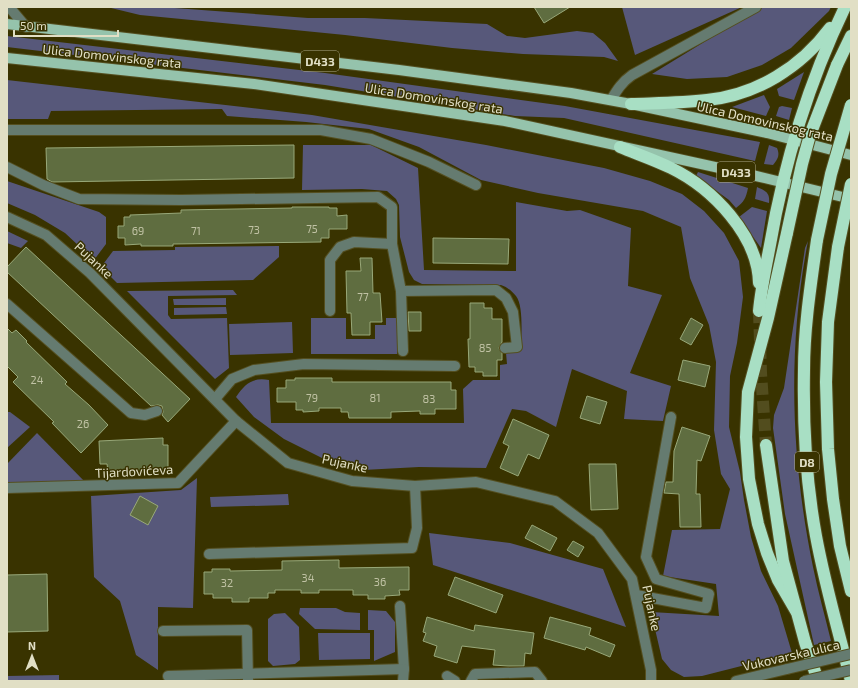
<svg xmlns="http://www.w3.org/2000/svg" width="858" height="688" font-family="'Exo 2',sans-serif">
  <rect width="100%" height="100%" fill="#393300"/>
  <g fill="#57587a">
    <polygon points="107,7 161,7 308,18 365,18 487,24 507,36 525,38 577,31 593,33 605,43 618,61 604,57 523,54 452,48 345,35 140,15"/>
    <polygon points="622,7 742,7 635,55"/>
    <polygon points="761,7 831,7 829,11 791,48 762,65 727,77 687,79 652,74"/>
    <polygon points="7,36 325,73 565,106 760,142 755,161 564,118 515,116 325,85 7,47"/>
    <polygon points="804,72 794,100 779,96 777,89"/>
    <polygon points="7,80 312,115 486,145 604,168 650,181 682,194 704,211 724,233 739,261 743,297 737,343 730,376 729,427 740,472 744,500 751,537 761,571 778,606 792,653 702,676 684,677 671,670 662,659 651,612 719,616 716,584 663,576 672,530 720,529 730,489 721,474 714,430 716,362 709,325 690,278 681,227 643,211 538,193 481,180 419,147 369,129 306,122 227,116 222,109 51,111 48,119 7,119"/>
    <polygon points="764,95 770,107 766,116 732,107"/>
    <polygon points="782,106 792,108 789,120 776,116 779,107"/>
    <path d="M303,145H371L418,168L424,270L516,271V202L567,211L580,210L631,228L628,286L662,295L630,373L671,386L663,421L624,419L627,391L572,369L556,427L526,411L512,409L486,468L419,467L363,470L324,459L284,439L254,417L236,397C245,384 252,377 269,380L271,423H464L463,389L473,380H500V365L507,364L506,353L521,351C521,338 524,306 516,296C512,291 507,287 501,285L422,284L414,280L409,272L400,237L399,205L396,199L387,191L362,189L302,190Z"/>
    <path d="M769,145L777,148C780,155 778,159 773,165L764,164Z"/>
    <path d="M698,172L748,188C746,198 744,202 736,208L729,200L696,176Z"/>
    <polygon points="7,181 99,212 106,217 106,244 94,260 65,233 35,215 7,203"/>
    <path d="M757,187C766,191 770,193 769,203L755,199Z"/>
    <polygon points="752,207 767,211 761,248 739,217"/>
    <polygon points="7,231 28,241 21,248 7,243"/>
    <path d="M808,241C787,349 791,460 813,567C818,592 825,616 831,641L814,645L785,514L773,428L774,415L784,388L805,248Z"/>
    <polygon points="279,246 279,257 253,280 117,283 101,267 113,251 175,250 175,247"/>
    <polygon points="233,290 237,295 168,296 168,315 171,319 227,318 229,368 215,379 127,291"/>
    <polygon points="226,298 226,305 174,305 173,299"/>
    <polygon points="226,307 227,314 174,315 174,308"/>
    <polygon points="311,318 346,318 346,339 375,339 375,325 386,325 386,318 397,318 397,354 311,354"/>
    <polygon points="292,322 293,353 230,355 229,324"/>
    <polygon points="7,412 10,412 30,427 7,448"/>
    <polygon points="37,433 87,484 7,486 7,464"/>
    <polygon points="197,478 193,608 158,607 158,670 136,655 120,601 94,577 91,496 181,490"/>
    <polygon points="288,494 289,505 211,507 210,497"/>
    <polygon points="429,533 510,543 603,569 626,627 433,565"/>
    <polygon points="300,608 336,608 345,612 360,613 360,630 315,629 299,614"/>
    <polygon points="368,610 386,611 395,622 395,652 374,661 374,630 368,630"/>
    <polygon points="285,613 299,627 300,660 295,664 273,666 268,661 268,619 274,614"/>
    <polygon points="318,633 370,633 370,659 319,660"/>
    <polygon points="59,675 59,681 7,681 7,676"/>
  </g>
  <g fill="#5f6d40" stroke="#98a879">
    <polygon points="534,7 570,7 544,23"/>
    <polygon points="294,145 294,178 52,182 47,179 46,148"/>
    <polygon points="292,207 329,207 329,208 337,208 337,216 347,215 347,229 329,229 329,238 321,238 321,242 173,244 173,246 141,246 141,244 125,245 125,238 118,238 118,226 124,226 124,217 130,217 130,215 181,213 181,210 292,208"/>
    <polygon points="433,238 509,239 508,264 433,263"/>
    <polygon points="26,247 190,399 168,422 162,415 163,412 162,406 158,405 151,406 7,272 7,267"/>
    <polygon points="360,258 372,258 373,293 380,293 382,322 370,322 370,335 352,335 351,313 347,313 346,271 361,271"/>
    <polygon points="470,303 484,303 484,308 492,308 492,319 502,319 502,342 499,348 502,353 502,360 497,360 497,376 483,376 483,372 475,372 475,367 469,367 468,339 470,339"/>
    <polygon points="408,312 421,312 421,331 409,331"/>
    <polygon points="691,318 703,325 691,345 680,339"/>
    <polygon points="7,328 12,333 16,330 27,341 26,342 67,382 65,384 89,405 108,425 81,453 52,423 54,422 13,382 18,377 7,366"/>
    <polygon points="683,360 710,366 705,387 678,380"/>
    <polygon points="295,378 332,378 332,382 451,382 451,390 456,390 456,409 435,409 435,414 420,414 420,411 391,412 391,418 349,418 348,412 341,412 341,408 319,408 319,411 303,412 303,410 296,410 296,402 277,402 277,388 286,388 286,380 295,380"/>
    <polygon points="587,396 607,402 600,424 580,418"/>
    <polygon points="513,419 549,435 539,459 528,454 518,476 500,468 509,446 503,443"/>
    <polygon points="682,427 710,436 701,461 697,460 696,494 700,494 701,527 680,527 679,494 664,493 666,482 673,482 674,451"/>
    <polygon points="163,438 163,445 168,445 168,470 145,469 145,472 117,472 117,470 108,471 107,464 100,464 99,441"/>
    <polygon points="589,464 616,464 618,509 591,510"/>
    <polygon points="140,496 158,506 148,525 130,515"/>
    <polygon points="532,525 557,538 550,551 525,538"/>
    <polygon points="573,541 584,547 578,557 567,550"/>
    <polygon points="339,560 339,568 409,567 409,590 399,590 400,595 385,596 385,599 368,599 368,595 353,595 353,590 319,590 319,593 301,593 301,590 275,590 275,593 268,593 268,598 249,598 249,602 232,602 232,598 213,598 213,594 204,594 204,572 212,572 212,569 230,569 230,571 282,570 282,561"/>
    <polygon points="47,574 48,631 7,632 7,575"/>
    <polygon points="455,577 503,595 496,613 448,595"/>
    <polygon points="427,617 474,631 475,625 534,633 531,654 525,653 524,666 508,666 493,665 495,650 462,646 457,663 434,656 437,646 423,641 426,633 423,632"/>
    <polygon points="550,617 591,628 589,635 615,645 610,657 586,647 585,650 544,638"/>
  </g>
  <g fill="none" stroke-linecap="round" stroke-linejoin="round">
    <polyline stroke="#524d1e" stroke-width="12" stroke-dasharray="12 6" stroke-linecap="butt" points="759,311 761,373 766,445"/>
    <g stroke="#544f20" stroke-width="12">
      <g id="minor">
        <polyline points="7,7 10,8 26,27"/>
        <path d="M611,100C617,90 622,82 632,75L756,7"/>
        <polyline points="7,130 321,130 371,139 429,162 476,185"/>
        <polyline points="7,167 43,185 79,199 181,200 378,197 392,207 392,244 401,291 403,351"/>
        <polyline points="7,217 46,235 90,273 236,421 288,463 352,481 415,486 476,482 555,501 598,533 632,579 651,670 651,681"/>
        <polyline points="401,291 496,290 506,298 513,312 517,347 505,348"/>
        <polyline points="7,304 131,413 145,415 157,411"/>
        <polyline points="330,311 330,260 340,247 354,242 392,244"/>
        <polyline points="215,399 232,379 254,370 304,364 455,366"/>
        <polyline points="7,488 178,483 236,421"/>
        <polyline points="209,554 412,548 417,528 415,486"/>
        <polyline points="636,595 706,608 709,594 656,579 646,557 671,417"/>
        <polyline points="400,606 404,669"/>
        <polyline points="163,631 247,630 248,681"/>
        <polyline points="168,676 404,669 403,681"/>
        <polyline points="447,676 455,681"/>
        <polyline points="471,681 475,674 535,672 542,681"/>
        <polyline points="736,681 787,669"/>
      </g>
    </g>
    <g stroke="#544f20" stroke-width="12">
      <g id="major">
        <polyline points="7,24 399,70 571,93 631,104 767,133 851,155"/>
        <polyline points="7,58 254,84 505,121 756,176 851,199"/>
      </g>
    </g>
    <g stroke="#544f20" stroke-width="14">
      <g id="highway">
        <polyline points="837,65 851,36"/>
        <path d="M631,104C657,103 682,103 707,100C757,95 801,67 830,28"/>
        <path d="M620,147C637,154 655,160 671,168C712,188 758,235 759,283"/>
        <polyline points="787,233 768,318 748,392 746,437 749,479 758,524 767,553 778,580 796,611"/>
        <path d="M817,240C811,283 804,327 804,370C803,425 806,482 816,536C825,585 839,633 851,681"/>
        <polyline points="838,247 828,322 826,382 828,449 833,499 840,546 851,591"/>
        <path d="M759,311C761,289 766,266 770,245C784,163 809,82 845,7"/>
        <polyline points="766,445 783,561 805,642 818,681"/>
      </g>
    </g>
    <use href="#minor" stroke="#657b70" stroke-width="10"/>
    <use href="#major" stroke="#95c3ac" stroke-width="10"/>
    <use href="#highway" stroke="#a8dfc4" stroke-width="12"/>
    <g stroke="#544f20" stroke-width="12" stroke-linecap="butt">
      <g id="minor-bridge">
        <polyline points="787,669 851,654"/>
        <polyline points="804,681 851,670"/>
      </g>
    </g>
    <g stroke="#544f20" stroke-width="14" stroke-linecap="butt">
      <g id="highway-bridge">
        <polyline points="787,233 802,164 810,135 837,65"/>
        <polyline points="817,240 831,174 851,105"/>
        <polyline points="838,247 851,184"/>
      </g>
    </g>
    <use href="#minor-bridge" stroke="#657b70" stroke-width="10"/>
    <use href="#highway-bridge" stroke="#a8dfc4" stroke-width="12"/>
  </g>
  <g text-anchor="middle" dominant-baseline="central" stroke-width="3" stroke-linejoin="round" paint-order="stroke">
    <g font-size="11" fill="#c0c2a4">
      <text x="312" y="228">75</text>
      <text x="254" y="229">73</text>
      <text x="138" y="230">69</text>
      <text x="196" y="230">71</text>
      <text x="363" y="296">77</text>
      <text x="485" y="347">85</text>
      <text x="37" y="379">24</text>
      <text x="312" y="397">79</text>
      <text x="375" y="397">81</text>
      <text x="429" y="398">83</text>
      <text x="83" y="423">26</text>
      <text x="308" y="577">34</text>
      <text x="380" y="581">36</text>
      <text x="227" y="582">32</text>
    </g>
    <g fill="#393300" stroke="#afab8a" stroke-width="1">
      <rect x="301" y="51" width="38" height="20" rx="3"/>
      <rect x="717" y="162" width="38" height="20" rx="3"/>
      <rect x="795" y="452" width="24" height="20" rx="3"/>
    </g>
    <g font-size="12" font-weight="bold" fill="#e1dfc5">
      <text x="320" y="61">D433</text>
      <text x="736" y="172">D433</text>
      <text x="807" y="462">D8</text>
    </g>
    <g font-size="13" fill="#e1dfc5" stroke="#393300">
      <text transform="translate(112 56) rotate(6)">Ulica Domovinskog rata</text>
      <text transform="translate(434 98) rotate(9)">Ulica Domovinskog rata</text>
      <text transform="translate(765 121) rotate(13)">Ulica Domovinskog rata</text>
      <text transform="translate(94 260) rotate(43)">Pujanke</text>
      <text transform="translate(345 463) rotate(12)">Pujanke</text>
      <text transform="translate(134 471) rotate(-3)">Tijardovićeva</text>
      <text transform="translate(652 608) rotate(78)">Pujanke</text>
      <text transform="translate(791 655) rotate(-13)">Vukovarska ulica</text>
    </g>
  </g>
  <rect width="858" height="688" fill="none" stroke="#e1dfc5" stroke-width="16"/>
  <g transform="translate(32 656)" stroke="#393300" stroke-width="3" paint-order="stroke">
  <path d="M0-3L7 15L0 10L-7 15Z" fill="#e1dfc5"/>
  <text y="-6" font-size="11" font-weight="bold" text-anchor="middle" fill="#e1dfc5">N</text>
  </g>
  <path d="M14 30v6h104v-6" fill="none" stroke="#e1dfc5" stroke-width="2"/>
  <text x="20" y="30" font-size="12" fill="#e1dfc5" stroke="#393300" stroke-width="3" paint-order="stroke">50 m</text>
</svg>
